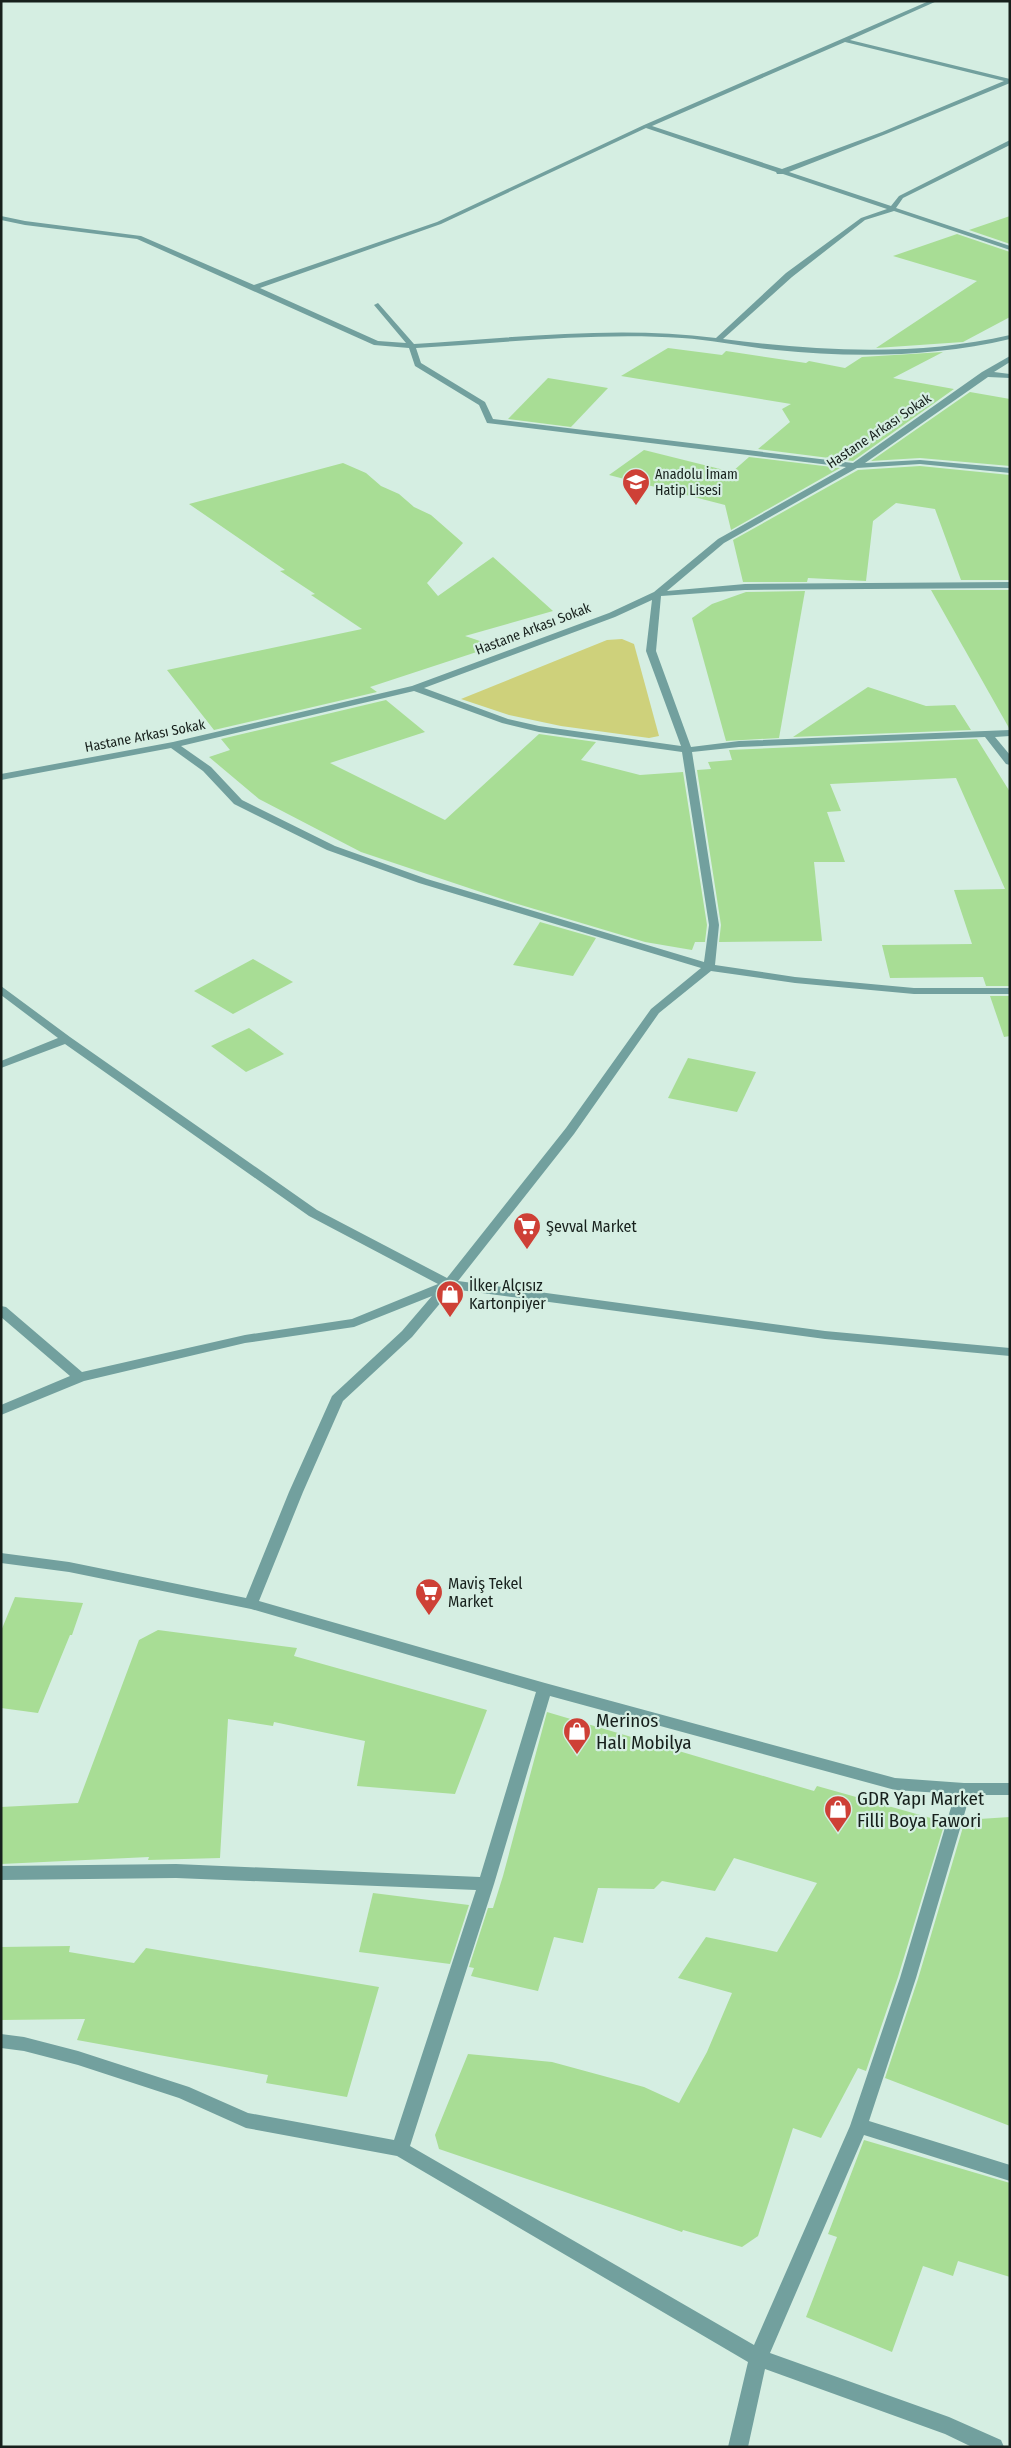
<svg xmlns="http://www.w3.org/2000/svg" width="1011" height="2448" font-family="'Fira Sans Condensed',sans-serif">
  <rect width="100%" height="100%" fill="#d5eee2"/>
  <polygon fill="#ced17b" points="622,639 634,644 659,736 649,738 561,726 509,715 461,699 607,640"/>
  <g fill="#a8dd95">
    <polygon points="1010,216 1010,244 969,230"/>
    <polygon points="957,234 1010,252 1010,317 963,342 876,348 977,281 893,256"/>
    <polygon points="668,348 722,355 726,351 806,363 809,361 845,368 862,357 943,352 893,378 954,389 853,461 758,449 790,422 782,409 791,404 621,376"/>
    <polygon points="548,378 608,388 571,427 508,419"/>
    <polygon points="970,392 1010,399 1010,466 920,458 871,461"/>
    <polygon points="644,450 732,472 749,457 840,468 731,530 725,505 609,475"/>
    <polygon points="343,463 366,473 381,486 399,494 414,507 431,515 463,543 427,583 438,596 493,557 553,611 465,636 495,646 370,687 377,692 214,730 167,670 362,629 311,595 315,594 280,571 285,570 189,504"/>
    <polygon points="920,466 1010,475 1010,580 961,580 935,509 896,503 873,521 866,581 808,578 807,582 743,582 733,540 858,470"/>
    <polygon points="931,590 1010,590 1010,728 1009,728"/>
    <polygon points="805,591 779,738 726,741 692,618 712,604 746,592"/>
    <polygon points="868,687 926,706 955,705 971,730 793,737"/>
    <polygon points="386,700 425,732 330,763 445,820 539,734 596,742 581,760 640,775 683,772 707,925 705,942 695,942 692,950 645,942 511,902 361,852 259,799 209,757 230,750 221,739"/>
    <polygon points="977,739 1010,792 1010,986 986,986 983,977 890,978 882,945 972,944 954,890 1005,889 956,778 830,784 841,811 827,812 845,862 814,862 822,941 719,942 721,925 697,770 711,769 708,762 732,760 729,750"/>
    <polygon points="540,922 596,938 573,976 513,965"/>
    <polygon points="253,959 293,982 233,1014 194,991"/>
    <polygon points="990,996 1010,996 1010,1036 1004,1037"/>
    <polygon points="249,1028 284,1054 246,1072 211,1046"/>
    <polygon points="688,1058 756,1072 737,1112 668,1098"/>
    <polygon points="15,1597 83,1603 72,1635 70,1635 38,1713 1,1708 1,1631"/>
    <polygon points="158,1630 297,1648 294,1656 487,1710 455,1794 357,1786 365,1741 274,1722 273,1726 228,1719 220,1858 148,1860 149,1857 1,1864 1,1807 78,1803 139,1640"/>
    <polygon points="547,1712 814,1791 817,1786 945,1822 898,1977 866,2071 858,2068 821,2138 793,2128 758,2236 742,2247 683,2230 682,2232 439,2149 435,2135 468,2054 552,2062 644,2087 679,2103 707,2052 732,1993 678,1978 706,1937 777,1952 817,1883 734,1858 715,1891 662,1881 654,1889 598,1888 583,1943 554,1937 538,1991 471,1976 474,1968 469,1967 488,1908 493,1908 503,1876"/>
    <polygon points="1010,1817 1010,2126 885,2078 918,1979 963,1827 974,1830 979,1819"/>
    <polygon points="373,1893 469,1905 450,1964 359,1952"/>
    <polygon points="70,1946 69,1952 134,1963 146,1948 379,1987 347,2097 266,2083 268,2075 77,2040 85,2019 1,2020 1,1947"/>
    <polygon points="864,2140 1010,2183 1010,2277 958,2261 953,2276 923,2266 892,2352 806,2317 837,2237 828,2234"/>
  </g>
  <g fill="none" stroke-linecap="round" stroke-linejoin="round">
    <path fill="#72a09e" fill-rule="evenodd" d="M929,1H937L850,40L1010,79V83L886,134L789,172L891,206L899,196L1010,140V145L903,198L896,208L1010,246V250L894,211L865,220L792,277L723,339C819,351 915,357 1010,335V339C933,357 854,358 776,350C744,347 713,340 682,338C595,332 503,343 416,348L421,363L485,402L493,419L853,463L982,372L1010,356V362L994,372L1010,374V378L988,377L865,463L920,460L1010,468V473L920,464L857,468L724,543L667,591L745,584L1010,582V588L745,590L661,596L656,651L691,747L739,741L1010,730V736L995,737L1010,755V765L1006,764L985,737L739,747L692,752L719,925L715,965L795,977L914,988H1010V994H914L795,983L711,971L659,1013L574,1134L458,1281L825,1331L1010,1348V1356L825,1339L452,1289L412,1337L343,1401L303,1492L259,1601L545,1683L895,1778L964,1783H1010V1795H970L916,1978L869,2121L1010,2165V2181L864,2135L770,2353L949,2417L1001,2440L1004,2447H972L945,2434L765,2369L748,2447H728L748,2362L397,2156L246,2128L179,2098L78,2065L24,2051L1,2048V2034L24,2037L78,2051L189,2087L248,2113L394,2140L476,1890L176,1878L1,1880V1866L176,1864L480,1877L536,1692L251,1609L69,1572L1,1563V1553L69,1562L246,1598L289,1492L332,1396L402,1331L432,1296L354,1327L245,1343L84,1381L1,1415V1405L70,1376L1,1317V1306L6,1307L82,1372L245,1335L352,1319L438,1284L309,1216L65,1044L1,1068V1061L58,1038L1,995V986L70,1037L317,1210L447,1278L566,1128L651,1009L701,968L419,883L327,850L234,804L203,771L171,748L1,780V774L173,742L412,686L609,613L654,592L718,539L846,467L487,423L479,405L415,366L409,348L374,345L137,239L25,225L1,220V216L25,221L141,236L254,285L437,222L644,125ZM845,42L1004,81L882,132L782,169L652,126ZM646,128L776,172L777,174H783L887,209L861,218L786,273L716,338C616,325 514,338 414,344L378,303L374,305L406,343L378,341L260,288L441,224ZM652,600L646,651L681,746L539,726L508,719L424,688L615,617ZM414,691L502,723L539,732L682,752L709,925L704,962L427,879L335,846L242,800L211,767L181,746ZM550,1696L895,1790L955,1794L900,1978L850,2126L754,2345L410,2146L494,1884Z"/>
  </g>
  <defs>
    <g id="school-pin" transform="scale(1.4375)"><path d="M0 17L-7.5 6A9.5 9.5 0 1 1 7.5 6Z" fill="#ce4036" stroke="#d5eee2"/><path d="M0-5L7-2L0 1L-7-2ZM-4 1L0 2.5L4 1V4Q0 6-4 4Z" fill="#fff"/></g>
    <g id="supermarket-pin" transform="scale(1.4375)"><path d="M0 17L-7.5 6A9.5 9.5 0 1 1 7.5 6Z" fill="#ce4036" stroke="#d5eee2"/><path d="M-6-5.5h2.5l.6 2H6L4.5 2H-2.5L-4.4-4H-6ZM-1.5 3.2a1.3 1.3 0 1 0 .1 0ZM3 3.2a1.3 1.3 0 1 0 .1 0Z" fill="#fff"/></g>
    <g id="shop-pin" transform="scale(1.4375)"><path d="M0 17L-7.5 6A9.5 9.5 0 1 1 7.5 6Z" fill="#ce4036" stroke="#d5eee2"/><path d="M-5-2.5h2.3a2.7 3.5 0 0 1 5.4 0H5L5.5 6h-11ZM-1.5-2.5h3a1.5 2.3 0 0 0-3 0Z" fill="#fff"/></g>
  </defs>
  <g fill-rule="evenodd">
    <use href="#school-pin" x="636" y="482"/>
    <use href="#supermarket-pin" x="527" y="1226"/>
    <use href="#shop-pin" x="450" y="1294"/>
    <use href="#supermarket-pin" x="429" y="1592"/>
    <use href="#shop-pin" x="577" y="1731"/>
    <use href="#shop-pin" x="838" y="1809"/>
  </g>
  <g text-anchor="middle" dominant-baseline="central" stroke-width="4.5" stroke-linejoin="round" paint-order="stroke">
    <g font-size="14" fill="#17201c" stroke="#d5eee2">
      <text transform="translate(879 431) rotate(-34)">Hastane Arkası Sokak</text>
      <text transform="translate(533 629) rotate(-21)">Hastane Arkası Sokak</text>
      <text transform="translate(145 736) rotate(-11)">Hastane Arkası Sokak</text>
    </g>
    <g font-size="14" fill="#17201c" stroke="#d5eee2" text-anchor="start">
      <text x="655" y="474">Anadolu İmam<tspan x="655" dy="16">Hatip Lisesi</tspan></text>
    </g>
    <g font-size="16" fill="#17201c" stroke="#d5eee2" text-anchor="start">
      <text x="546" y="1226">Şevval Market</text>
      <text x="469" y="1285">İlker Alçısız<tspan x="469" dy="18">Kartonpiyer</tspan></text>
      <text x="448" y="1583">Maviş Tekel<tspan x="448" dy="18">Market</tspan></text>
    </g>
    <g font-size="19" fill="#17201c" stroke="#d5eee2" text-anchor="start">
      <text x="596" y="1720">Merinos<tspan x="596" dy="22">Halı Mobilya</tspan></text>
      <text x="857" y="1798">GDR Yapı Market<tspan x="857" dy="22">Filli Boya Fawori</tspan></text>
    </g>
  </g>
  <rect width="1011" height="2448" fill="none" stroke="#17201c" stroke-width="5"/>
</svg>
